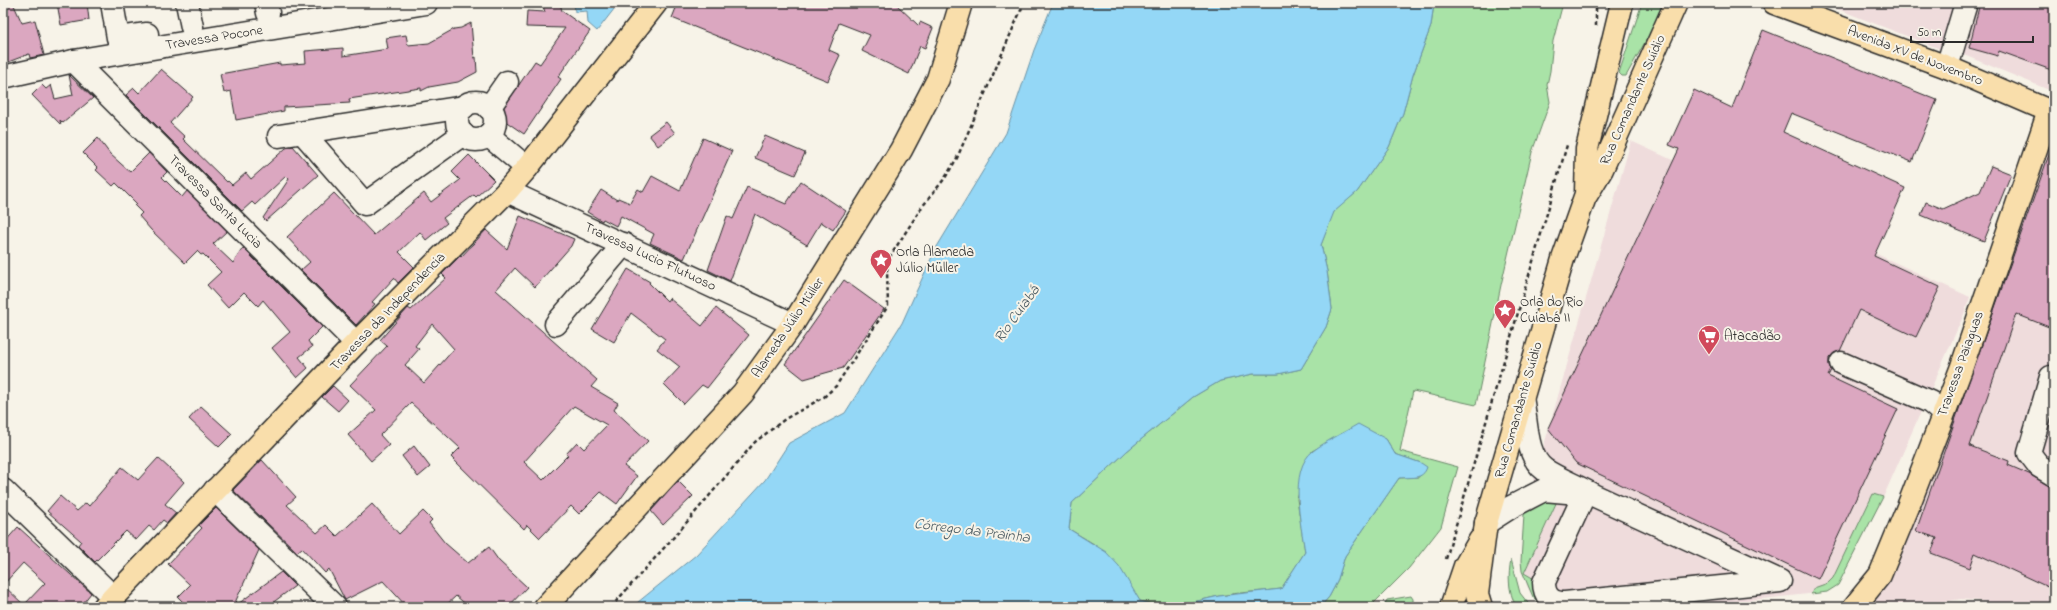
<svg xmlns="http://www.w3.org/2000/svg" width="2057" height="610" font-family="'Indie Flower',sans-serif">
  <rect width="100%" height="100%" fill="#f7f3e8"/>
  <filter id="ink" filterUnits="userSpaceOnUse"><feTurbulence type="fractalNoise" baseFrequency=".025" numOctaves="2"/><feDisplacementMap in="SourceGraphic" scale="8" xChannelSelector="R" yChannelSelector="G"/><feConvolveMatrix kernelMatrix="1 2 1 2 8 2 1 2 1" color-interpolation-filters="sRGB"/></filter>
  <g filter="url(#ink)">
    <g fill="#efdcdc">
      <polygon points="1822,3 1959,3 1945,51"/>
      <polygon points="1975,3 2054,3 2054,92 1959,53"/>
      <polygon points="2050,130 2054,132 2054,607 2030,607 1961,599 1911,607 1872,607"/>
      <polygon points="1631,141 1970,297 1964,314 1882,500 1838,585 1827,592 1685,607 1542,607 1533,597 1527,586 1521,561 1524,515"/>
    </g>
    <g fill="#a9e3a7" stroke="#6a8769">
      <path d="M1434,3H1563L1553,41L1550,71L1547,85L1550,102L1532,152L1501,285L1476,405L1413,391L1400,451L1458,467L1441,527L1409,568L1370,607H1320L1329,597L1337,582L1345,556L1399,478L1419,477L1421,463L1395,454L1386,439L1331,441L1312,451L1297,499L1305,552L1281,589C1260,592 1239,592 1219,596C1186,603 1175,610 1140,601L1131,588L1094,544L1069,529L1072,503L1127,451L1193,397L1220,381L1253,374H1278L1301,369L1326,327L1332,309L1327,271L1321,245L1333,212L1357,192L1389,147L1403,113L1413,75L1431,26Z"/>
      <polygon points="1642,3 1667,3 1626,76 1622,76 1619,73"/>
      <polygon points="1873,494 1883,497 1838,585 1827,592 1811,594 1814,588 1828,583 1833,578"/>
      <polygon points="1536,499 1558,499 1524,573 1536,580 1546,607 1541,606 1533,597 1522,571 1521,561 1524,515"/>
      <path d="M1511,559L1520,593L1531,607H1516C1508,590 1508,576 1511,559Z"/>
      <polygon points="1411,596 1413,599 1413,607 1383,607 1387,600"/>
    </g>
    <g fill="#94d7f6" stroke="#6a92a5">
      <polygon points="574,3 618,3 618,4 597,31 588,23 587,11 575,12"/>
      <polygon points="1053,3 1434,3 1431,26 1413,75 1403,113 1389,147 1357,192 1334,212 1321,245 1327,271 1332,309 1326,327 1301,369 1278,374 1253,374 1220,381 1193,397 1127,451 1072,503 1069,529 1106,552 1119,566 1140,601 1159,607 632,607 696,555 765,480 789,443 845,413 902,323 935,250 1006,133 1034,50"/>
      <path d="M1358,424L1386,439L1395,454L1421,463L1427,467C1423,480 1411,477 1399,478L1345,556L1337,582L1329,597L1320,607H1172L1219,596L1281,589L1305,552C1301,525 1288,470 1313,451C1326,441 1343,433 1358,424Z"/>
    </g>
    <g fill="#dba7c0" stroke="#2b2b2b" fill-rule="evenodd">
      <polygon points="3,3 13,3 22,23 35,20 44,55 30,58 29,54 3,64"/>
      <polygon points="57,3 87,3 89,20 61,25"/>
      <polygon points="542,3 560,3 562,11 590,31 558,77 561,79 524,134 498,116 535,61 540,64 565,28 526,27 527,11 545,12"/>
      <polygon points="678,3 893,3 897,5 919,26 920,22 933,28 925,48 920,46 909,74 862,51 870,35 839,23 829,50 840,55 828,81 672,18"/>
      <polygon points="1980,3 1988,5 1990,3 2047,3 2054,6 2054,71 1999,51 1998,56 1969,48"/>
      <polygon points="471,23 474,58 476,57 477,72 458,82 429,87 421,91 421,88 349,99 350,103 284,107 284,111 236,120 231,91 224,93 220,74 280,63 280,65 306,63 305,51 343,48 343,56 388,49 386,38 406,35 408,45 429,43 454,29 461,28"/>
      <polygon points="1763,30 1937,100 1912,162 1791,113 1783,132 1905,188 1874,256 1940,287 1916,337 1859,310 1840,351 1834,353 1829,358 1829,365 1831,370 1828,376 1898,409 1818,579 1576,463 1548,428 1679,149 1669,145 1694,90 1732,108"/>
      <polygon points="161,69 193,97 170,123 185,137 183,139 227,182 228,181 232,185 246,173 251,179 286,148 293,146 318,175 266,221 263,218 289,179 286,176 255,205 252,202 242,211 126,95 134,88 139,93"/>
      <polygon points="69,75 93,98 63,123 60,120 61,125 32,95 42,85 46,89 51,85 55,99 73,95"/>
      <polygon points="666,122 675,133 658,146 649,135"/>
      <polygon points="765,136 805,153 795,175 755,158"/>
      <polygon points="98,138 110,154 130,172 149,153 167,172 162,177 182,197 187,191 227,231 213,244 233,263 243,248 322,327 308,341 312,347 299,357 308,368 297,378 272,348 290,332 263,300 258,306 244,292 228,308 207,285 221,272 203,254 201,255 197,251 185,263 151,230 139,216 142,213 135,206 137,204 116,183 113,186 96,170 98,168 83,153"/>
      <polygon points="703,138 732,151 684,259 650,243 654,234 621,216 616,226 603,219 602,221 587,212 601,190 617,200 618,198 630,203 638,189 643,192 652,176 680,191"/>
      <polygon points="2052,146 2054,146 2054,329 2016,314 1970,446 2009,461 2008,465 2029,474 2054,489 2054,590 1975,553 1970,568 1931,553 1937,538 1916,531"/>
      <polygon points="469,155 494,180 476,197 474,195 443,218 447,223 426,240 420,232 399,252 414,267 398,283 394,278 372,302 375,304 356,325 301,270 310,262 287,237 334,193 374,235 424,193 431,202 460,180 452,172"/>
      <polygon points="1991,166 2011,174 1984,241 1921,215 1926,202 1943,209 1980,192"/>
      <polygon points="801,181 846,211 833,230 821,222 807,245 755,214 730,281 708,270 727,216 733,219 747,187 786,204"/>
      <path d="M520,216L574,239L571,246L535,287L515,268L496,290L597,380L591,387L618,403L614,410L648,441L624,466L637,476L617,504L601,492L579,514L571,506L540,538L527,525L524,529L451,457L460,448L411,403L380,435L389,445L371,461L348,435L376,410L350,385L387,346L380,340L408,308L411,310L446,278L442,274L460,256L461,257L486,230L507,249ZM432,324L454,349L424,383L405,365L419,349L415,346ZM574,406L607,425L584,449L577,442L566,454L568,455L543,480L524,462Z"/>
      <polygon points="628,269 650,282 649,283 667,301 669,298 702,326 716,308 749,335 707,388 702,385 684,404 664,384 680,367 657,349 665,339 631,313 614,342 592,329"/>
      <polygon points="844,280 884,309 843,368 804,379 785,364"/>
      <polygon points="333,386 348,400 338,411 322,397"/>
      <polygon points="201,406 232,434 219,447 189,419"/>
      <polygon points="414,446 430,467 418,477 402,456"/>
      <polygon points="158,458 184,482 165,504 176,513 167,523 163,520 154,530 149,526 136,540 126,531 95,562 78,545 81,541 47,511 60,496 77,511 86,503 89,506 122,467 138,480"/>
      <polygon points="262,460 296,497 287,505 317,533 326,525 337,536 372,504 399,534 423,511 432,520 429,523 445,543 468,563 489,547 499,561 527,587 508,607 469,607 456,596 444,607 407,607 383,581 345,600 329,569 325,573 302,548 297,552 233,490"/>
      <polygon points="678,481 693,496 663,525 651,511"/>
      <polygon points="216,508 259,550 233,607 188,607 178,597 190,585 168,564 202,528 199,525"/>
      <path d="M18,527L91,593L80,607H3V544ZM23,563L45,583L24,605L3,585Z"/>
      <polygon points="281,572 295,586 267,607 234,607"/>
    </g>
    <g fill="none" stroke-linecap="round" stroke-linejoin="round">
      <g stroke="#2b2b2b" stroke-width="25">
        <g id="minor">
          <polyline points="112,3 118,38 147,34"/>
          <polyline points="187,3 192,27"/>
          <polyline points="266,3 268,13"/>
          <polyline points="74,61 356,343"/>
          <polyline points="1947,67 1966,3"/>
          <polyline points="3,77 74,61 426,3"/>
          <circle cx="476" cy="121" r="19"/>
          <polyline points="489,108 507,82"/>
          <polyline points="303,133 365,204 463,134"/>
          <polyline points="488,135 527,168"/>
          <polyline points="279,136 464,107"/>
          <polyline points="507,191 793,324"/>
          <polyline points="556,324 624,244"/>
          <polyline points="1841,363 1930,402 1943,413"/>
          <polyline points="2051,377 2029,453 2039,466 2054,475"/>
          <path d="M1522,398C1527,420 1525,456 1545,470C1560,480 1578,486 1593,495L1780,581L1565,603C1551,603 1544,596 1544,582L1586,491"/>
          <polyline points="3,490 113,597"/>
          <polyline points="215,490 335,607"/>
          <polyline points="1486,523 1511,507 1544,490 1578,493"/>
        </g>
      </g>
      <g stroke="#2b2b2b" stroke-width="25">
        <g id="major">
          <polyline points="1774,3 1947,67 2054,113"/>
          <polyline points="1587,194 1602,169 1676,3"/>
          <polyline points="104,607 356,343 507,191 527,168 656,3"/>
          <polyline points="545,607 743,393 793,324 901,150 938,79 961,3"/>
          <polyline points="1451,607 1465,566 1480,540"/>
          <polyline points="1481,607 1477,594 1486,523 1563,259 1586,194 1587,149 1622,3"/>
          <polyline points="1854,607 1880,575 1908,507 1961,369 2049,111"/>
        </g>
      </g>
      <g stroke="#2b2b2b" stroke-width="2.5" stroke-dasharray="4 3" stroke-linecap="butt">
        <polyline points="1596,26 1596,3"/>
        <polyline points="1446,559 1567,145"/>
        <polyline points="611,607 681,529 755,442 785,419 824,397 836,386 888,306 887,270 889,258 922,207 945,178 957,158 1024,3"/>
      </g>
      <use href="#minor" stroke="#f7f3e8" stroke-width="22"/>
      <use href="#major" stroke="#f9deab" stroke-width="22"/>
    </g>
  </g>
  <defs>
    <g id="sight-pin" transform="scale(1.15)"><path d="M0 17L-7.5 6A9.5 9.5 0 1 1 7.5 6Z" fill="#d1495b" stroke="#f7f3e8"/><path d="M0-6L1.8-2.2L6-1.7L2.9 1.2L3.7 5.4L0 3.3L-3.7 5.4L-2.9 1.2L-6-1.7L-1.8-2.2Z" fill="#fff"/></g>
    <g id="supermarket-pin" transform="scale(1.15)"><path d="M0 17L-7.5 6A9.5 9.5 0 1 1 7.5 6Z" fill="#d1495b" stroke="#f7f3e8"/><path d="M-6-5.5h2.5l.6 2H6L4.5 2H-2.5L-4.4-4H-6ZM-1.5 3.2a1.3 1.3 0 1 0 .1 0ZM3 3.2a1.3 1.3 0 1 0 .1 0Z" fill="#fff"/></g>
  </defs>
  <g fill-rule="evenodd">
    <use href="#sight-pin" x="881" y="260"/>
    <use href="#sight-pin" x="1505" y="310"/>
    <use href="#supermarket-pin" x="1709" y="336"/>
  </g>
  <g text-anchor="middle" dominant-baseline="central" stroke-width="4" stroke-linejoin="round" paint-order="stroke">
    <g font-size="14" fill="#2b2b2b" stroke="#f7f3e8">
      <text transform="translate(214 38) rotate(-9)">Travessa Pocone</text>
      <text transform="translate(1915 56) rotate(21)">Avenida XV de Novembro</text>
      <text transform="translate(1633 100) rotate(-66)">Rua Comandante Suídio</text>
      <text transform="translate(215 202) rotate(45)">Travessa Santa Lucia</text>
      <text transform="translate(650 257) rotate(25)">Travessa Lucio Flutuoso</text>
      <text transform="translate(388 312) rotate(-46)">Travessa da Independencia</text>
      <text transform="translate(788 328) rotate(-56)">Alameda Júlio Müller</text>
      <text transform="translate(1961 364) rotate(-70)">Travessa Paiaguas</text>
      <text transform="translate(1519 410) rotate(-74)">Rua Comandante Suídio</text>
    </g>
    <g font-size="14" fill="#2b2b2b" stroke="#f7f3e8" text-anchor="start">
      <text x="896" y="252">Orla Alameda<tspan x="896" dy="16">Júlio Müller</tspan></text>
      <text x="1520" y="302">Orla do Rio<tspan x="1520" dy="16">Cuiabá II</tspan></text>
      <text x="1724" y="336">Atacadão</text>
    </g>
    <g font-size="15" font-style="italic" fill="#45565e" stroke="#f7f3e8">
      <text transform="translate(1017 314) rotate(-54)">Rio Cuiabá</text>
      <text transform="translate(972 531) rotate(7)">Córrego da Prainha</text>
    </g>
  </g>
  <rect width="2057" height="610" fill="none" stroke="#f7f3e8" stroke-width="16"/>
  <rect x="8" y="8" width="2041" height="594" fill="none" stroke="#2b2b2b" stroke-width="1.5" filter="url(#ink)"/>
  <path d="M1911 36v6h122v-6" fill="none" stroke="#2b2b2b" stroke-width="2"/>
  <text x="1917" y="36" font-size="12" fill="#2b2b2b" stroke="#f7f3e8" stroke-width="3" paint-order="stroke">50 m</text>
</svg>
